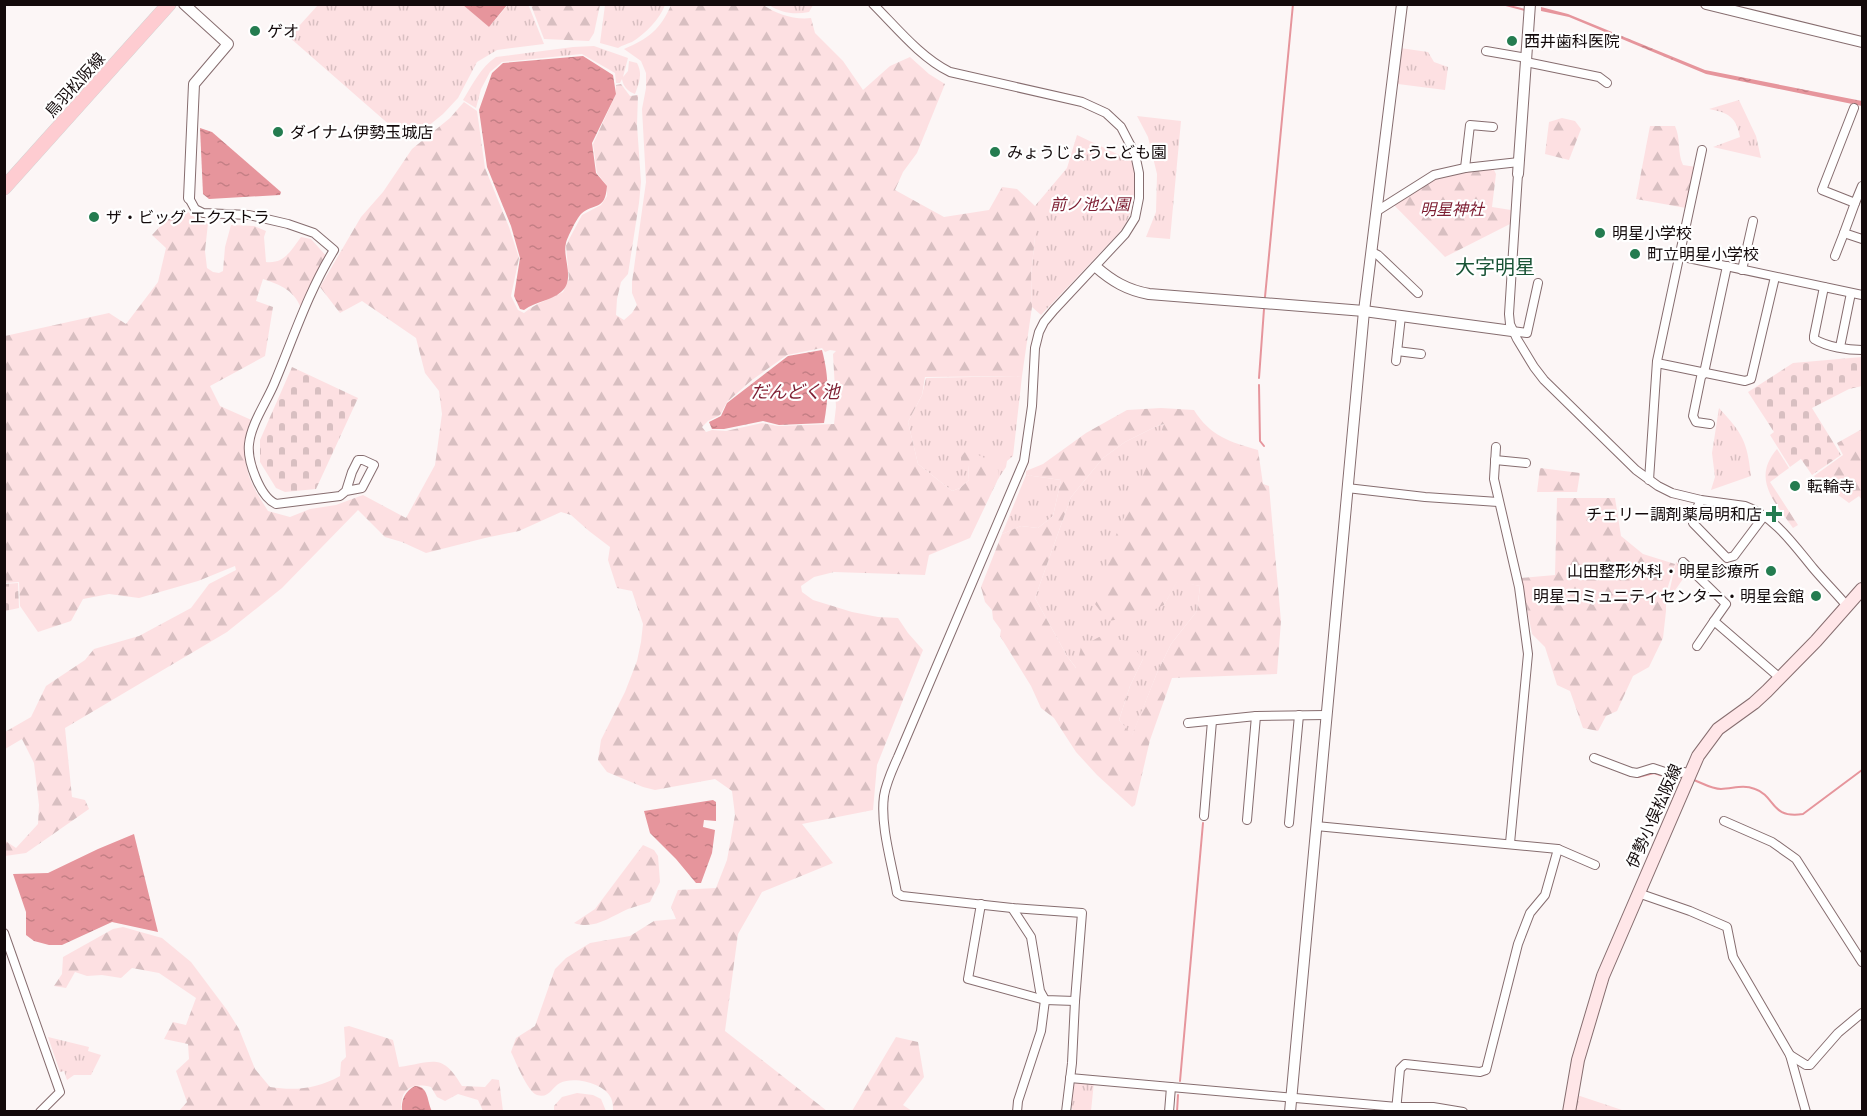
<svg xmlns="http://www.w3.org/2000/svg" width="1867" height="1116" font-family="'Times New Roman','Noto Sans JP',serif">
  <defs>
    <pattern id="grass-tufts" width="24" height="20" patternUnits="userSpaceOnUse" patternTransform="scale(1.5)"><rect width="24" height="20" fill="#fde0e2"/><path d="M3 7l-1-3M5 7V3M7 7l1-3M15 17l-1-3M17 17v-4M19 17l1-3" fill="none" stroke="#d8bfc1"/></pattern>
    <pattern id="forest-firs" width="22" height="20" patternUnits="userSpaceOnUse" patternTransform="scale(1.5)"><rect width="22" height="20" fill="#fde0e2"/><path d="M5 1l3.5 6h-7zM16 11l3.5 6h-7z" fill="#d8bfc1"/></pattern>
    <pattern id="cemetery-stones" width="16" height="16" patternUnits="userSpaceOnUse" patternTransform="scale(1.5)"><rect width="16" height="16" fill="#fde0e2"/><path d="M2 7V4a2 2 0 0 1 4 0v3zM10 15v-3a2 2 0 0 1 4 0v3z" fill="#d8bfc1"/></pattern>
    <pattern id="water-ripples" width="26" height="14" patternUnits="userSpaceOnUse" patternTransform="scale(1.5)"><rect width="26" height="14" fill="#e6959c"/><path d="M2 4q2-2 4 0t4 0M15 11q2-2 4 0t4 0" fill="none" stroke="#c47f85"/></pattern>
  </defs>
  <rect width="100%" height="100%" fill="#fcf6f6"/>
  <g fill="url(#grass-tufts)">
    <polygon points="528,4 544,44 497,50 477,62 458,98 443,114 411,140 400,134 289,37 318,5 463,5 489,27 508,5"/>
    <path d="M605,5V4L665,5C660,19 645,34 632,42C627,44 623,45 618,48L600,43Z"/>
    <path d="M769,5H813L809,12C794,15 781,13 769,5Z"/>
    <path d="M594,46L628,58L623,77L628,71L629,61L637,63C643,74 639,83 635,94C629,92 623,87 622,79L620,83H616L615,73L582,54L502,62L490,72L481,89L476,108L463,100C473,84 480,68 496,57L573,47Z"/>
    <polygon points="1400,48 1428,52 1434,62 1448,67 1445,90 1398,84 1397,81"/>
    <path d="M1739,100L1756,136L1761,158L1713,147L1740,137C1736,116 1728,113 1709,109Z"/>
    <polygon points="1137,116 1181,121 1170,239 1146,237 1156,212 1157,174 1148,137"/>
    <path d="M1077,135L1134,162C1135,189 1137,212 1118,234L1041,315L1032,307L1031,275L1035,237V206L1067,168Z"/>
    <polygon points="1022,376 1013,456 1007,461 1006,467 998,479 968,465 969,480 960,488 952,491 918,464 908,422 922,395 926,378"/>
    <path d="M1719,408C1743,434 1747,441 1751,476L1711,490L1715,477L1712,453Z"/>
    <polygon points="1165,424 1162,433 1164,605 1177,581 1200,586 1197,611 1171,644 1157,673 1132,736 1119,720 1130,686 1143,659 1077,669 1067,656 1035,598 1071,497 1103,458 1125,442 1157,426"/>
    <polygon points="1026,475 1061,480 1053,516 1038,528 1021,526 1002,534"/>
    <polygon points="1676,562 1687,573 1667,602"/>
    <polygon points="48,1037 89,1047 88,1051 101,1055 91,1075 74,1075 67,1080 64,1071 60,1072"/>
    <polygon points="1078,1081 1094,1082 1091,1111 1073,1111 1071,1106 1072,1086"/>
    <polygon points="1577,1095 1625,1111 1573,1112"/>
  </g>
  <g fill="url(#forest-firs)" fill-rule="evenodd">
    <polygon points="531,5 600,5 594,33 589,41 544,39"/>
    <path d="M671,5H763C777,14 794,20 811,18L815,33L843,61L863,90L890,66L910,57L929,74L945,84L917,153L903,172L895,190L944,217L989,210L1002,187L1017,189L1035,206V237L1031,275L1032,307L1022,376L925,377L922,395L908,422L918,464L952,491L960,488L969,480L968,465L961,463V456L965,452H972L997,464L999,477L970,538L929,555L925,575L834,572L814,577L801,586L802,592L813,600L852,612L878,617L898,618L908,633L923,650L877,765L873,810L802,824L833,863L762,892L738,934L725,1031L827,1111H613C613,1107 613,1102 611,1098C604,1083 574,1076 560,1083C552,1087 549,1099 537,1095C527,1091 516,1062 511,1052L516,1038L535,1026L555,969L566,958L590,943L630,936L654,921L676,919L671,907L678,890L716,888L727,860L735,815L732,791L715,779L655,790L643,787L607,772L598,760L601,740L625,692L637,661L641,642L643,624L632,591L617,588L608,560L610,547L589,531L571,515L561,512L519,531L485,538L426,553L402,542L385,537L358,510L282,588L227,632L65,728L72,797L85,800L89,809L26,853L5,856L4,840L16,848L38,824L39,805L34,763L22,739L5,749V732L31,717L46,686L85,660L94,649L139,636L191,608L209,584L236,570L235,566L198,581L139,598L109,594L83,599L71,621L38,632L20,606L19,582L5,583L6,380L4,379L5,336L109,313L126,324L158,282L166,248L152,235L166,220L187,211L199,221L208,223L205,251L207,268L213,272L219,273L223,271L225,247L231,225L254,226L266,231L264,237L266,262C285,264 291,250 301,237L311,239L328,258L302,311C296,291 281,285 263,279L256,301L273,307L265,356L210,386L220,406L256,422C253,433 246,447 246,459C246,478 258,495 268,511L290,517L310,509L336,505L363,495L406,518L435,465L442,414L439,391L425,373L416,338L362,301L340,313L320,287L361,217L383,192L412,149L450,118L464,102L477,111L485,168L509,227L519,258L511,296L518,310L524,313C536,303 550,299 563,292L569,279L566,245L582,215L601,205L607,196V186L597,173L593,144L616,94V85L621,84L630,96L638,95L637,125L641,182L639,203L628,274L621,282L617,299L616,315L624,320L632,313L637,305L632,293V282L646,182L642,109L646,88V73L641,61L624,49C648,39 661,29 671,5ZM822,348L825,352L830,350L836,351L833,354L836,407L834,424L778,426L762,423L726,431L712,430L706,432L702,427L708,421L720,415L727,402L752,380L787,355Z"/>
    <polygon points="1562,118 1575,121 1581,129 1569,160 1545,154 1549,122"/>
    <path d="M1650,126H1675C1681,139 1677,152 1683,165L1696,167L1686,208L1636,199Z"/>
    <polygon points="1491,164 1496,174 1492,207 1511,210 1510,224 1445,257 1390,201 1434,175"/>
    <path d="M1161,408L1194,410C1210,436 1230,442 1258,450L1263,484L1269,486L1281,621L1277,674L1172,678L1150,740L1135,805L1132,807L1097,775L1076,752L1054,718L1041,708L1031,686L1000,636L1001,630L993,619L992,610L985,602L981,587L1002,534L1021,526L1038,528L1053,516L1061,480L1026,475V471L1043,464L1086,433L1127,410ZM1164,424L1162,433L1116,535L1095,604L1108,621L1140,616L1164,605L1177,582L1200,586L1197,611L1171,644L1157,673L1132,735L1119,720L1130,686L1143,659L1129,641L1099,637L1081,647L1076,668L1067,656L1035,598L1071,497L1103,458L1125,442L1157,426Z"/>
    <polygon points="1862,429 1862,500 1859,496 1849,503 1834,492 1823,488 1814,476 1843,455 1837,443"/>
    <path d="M1777,449L1789,468L1770,482L1798,525L1793,528C1775,502 1751,479 1777,449Z"/>
    <polygon points="1540,468 1580,473 1577,492 1537,492"/>
    <polygon points="1557,498 1615,498 1621,536 1643,554 1675,564 1666,593 1666,611 1663,638 1649,667 1633,676 1617,711 1606,716 1598,731 1583,728 1570,691 1557,685 1545,647 1532,634 1521,578 1555,575"/>
    <path d="M643,845L654,850L658,856L660,882L650,902C643,904 635,907 628,909C610,917 594,930 574,923L595,909Z"/>
    <path d="M123,927L162,938L191,962L227,1010L239,1029L255,1069L270,1087C295,1091 317,1089 340,1076L341,1062L346,1057L344,1027L349,1026L393,1040L399,1067C434,1062 442,1052 462,1086L485,1087L492,1079L499,1080L503,1111H483L478,1100L458,1094L445,1101L437,1097L431,1087C410,1082 400,1090 401,1111H179L187,1102L176,1071L189,1059L188,1044L164,1039L173,1022L186,1025L196,998L159,973L132,968L121,978L102,975L87,976L75,972L66,988L54,986L62,974L63,957L113,929Z"/>
    <polygon points="896,1037 918,1042 924,1077 903,1105 912,1111 852,1111"/>
    <polygon points="577,1093 593,1095 601,1099 606,1111 554,1111 554,1106 562,1097"/>
  </g>
  <g fill="url(#cemetery-stones)">
    <polygon points="1862,357 1862,386 1849,389 1812,408 1841,455 1812,475 1801,459 1790,467 1770,435 1774,432 1748,392 1793,363"/>
    <polygon points="292,367 358,398 316,489 285,492 276,488 260,462 260,440"/>
    <polygon points="18,583 19,608 5,611 5,584"/>
  </g>
  <g fill="url(#water-ripples)">
    <polygon points="463,5 507,5 489,27"/>
    <polygon points="1541,7 1568,14 1705,70 1862,101 1862,106 1706,74 1569,17 1541,11"/>
    <path d="M583,56L613,75L616,94L592,143L596,173L607,186C605,212 594,202 581,214C577,218 567,238 566,243C562,258 576,280 561,292C551,301 536,301 524,310L520,309L514,296L520,258L511,226L487,167L479,110L492,73L503,63Z"/>
    <polygon points="200,128 212,132 281,192 280,195 209,199 203,194"/>
    <path d="M822,350C829,377 829,395 824,423L779,425L763,421L724,429H712L709,422L721,416L727,403L788,356Z"/>
    <polygon points="713,800 716,802 716,821 704,820 703,827 715,830 712,853 701,883 696,883 676,859 650,833 644,811"/>
    <polygon points="134,834 158,932 112,922 62,945 49,945 34,941 26,935 26,912 13,874 48,873 98,849"/>
    <path d="M415,1086C429,1086 427,1102 432,1111H402C401,1100 405,1091 415,1086Z"/>
  </g>
  <g fill="none" stroke-linecap="round" stroke-linejoin="round">
    <g stroke="#e6959c" stroke-width="2">
      <polyline points="1502,4 1525,10"/>
      <polyline points="1265,297 1293,4"/>
      <polyline points="1259,378 1264,309"/>
      <polyline points="1259,385 1260,441 1264,446"/>
      <polyline points="1638,777 1654,773 1676,780 1680,777"/>
      <path d="M1694,780C1702,783 1712,789 1721,789C1733,789 1742,784 1755,789C1776,796 1770,819 1803,814L1862,770"/>
      <polyline points="1180,1081 1203,823"/>
      <polyline points="1177,1112 1178,1095"/>
    </g>
    <g stroke="#866d6f" stroke-width="10">
      <g id="minor">
        <path d="M873,4C896,27 921,58 950,72L1082,102L1106,113L1121,127L1135,154L1139,173V198L1135,218L1125,234L1054,310L1044,322L1039,332L1035,348L1032,406L1024,461L898,757C892,770 886,783 884,796C880,826 892,864 897,893L902,896L1012,908L1082,913L1075,1001L1072,1063L1066,1112"/>
        <polyline points="1486,51 1527,58"/>
        <polyline points="1526,62 1599,77 1607,83"/>
        <polyline points="1854,108 1822,190 1855,203 1844,233 1862,239"/>
        <polyline points="1465,168 1470,125 1493,127"/>
        <path d="M1518,174L1509,314L1510,324L1517,339L1534,367L1544,380L1636,470L1658,486L1672,493L1701,500L1745,506C1774,516 1794,545 1813,568C1824,581 1836,593 1847,606"/>
        <path d="M189,198L195,209L203,213L249,215L288,224L314,233L334,250C308,292 293,339 274,384C266,403 251,424 249,444C247,461 260,497 276,504L340,496L346,491L362,488L374,465L363,460H358L352,472L346,491"/>
        <polyline points="1855,203 1862,186"/>
        <polyline points="1377,211 1434,175 1465,168 1519,162"/>
        <polyline points="1372,252 1378,255 1418,293"/>
        <polyline points="1679,256 1862,295"/>
        <polyline points="1835,256 1844,233"/>
        <polyline points="1742,270 1753,221"/>
        <path d="M1824,287L1814,336V339C1827,347 1848,350 1862,350"/>
        <polyline points="1512,331 1527,333 1538,283"/>
        <polyline points="1840,347 1851,293"/>
        <polyline points="1397,351 1421,354"/>
        <polyline points="1396,361 1401,316"/>
        <polyline points="1657,363 1745,381 1751,379 1775,277"/>
        <polyline points="1710,424 1696,422 1693,416 1701,377 1704,373 1727,266"/>
        <polyline points="1496,447 1494,479 1519,587 1528,654 1510,843"/>
        <polyline points="1495,460 1526,463"/>
        <polyline points="1649,480 1657,361 1702,150"/>
        <polyline points="1347,488 1425,497 1498,502"/>
        <polyline points="1701,500 1695,512 1693,523 1727,558 1734,556 1764,516"/>
        <polyline points="1683,562 1726,604 1714,621 1780,678"/>
        <polyline points="1697,646 1714,621"/>
        <polyline points="1188,723 1256,716 1326,715"/>
        <polyline points="1594,758 1631,772 1637,773 1653,768 1674,775 1684,772 1690,774"/>
        <polyline points="1204,816 1212,721"/>
        <polyline points="1247,820 1256,716"/>
        <polyline points="1724,821 1772,842 1796,859 1862,962"/>
        <polyline points="1289,823 1299,715"/>
        <polyline points="1316,826 1558,849 1595,865"/>
        <polyline points="1638,893 1690,911 1727,927 1733,957 1790,1055 1806,1112"/>
        <polyline points="981,904 968,979 1045,1000 1075,1001"/>
        <polyline points="1012,908 1031,937 1040,991 1045,1000 1041,1031 1018,1101 1017,1112"/>
        <polyline points="4,933 60,1092 40,1112"/>
        <polyline points="1790,1055 1806,1065 1810,1065 1838,1033 1862,1013"/>
        <polyline points="1070,1078 1397,1107 1433,1107 1463,1112"/>
        <polyline points="1396,1111 1400,1069 1405,1064 1480,1072 1486,1070 1518,944 1530,913 1545,895 1558,849"/>
        <polyline points="1169,1112 1171,1087"/>
      </g>
    </g>
    <g stroke="#866d6f" stroke-width="12">
      <g id="tertiary">
        <polyline points="184,4 228,44 194,84 189,198"/>
        <polyline points="1706,4 1862,42"/>
        <polyline points="1518,174 1530,4"/>
        <path d="M1096,267C1112,281 1127,290 1149,294L1364,311L1512,331"/>
        <polyline points="1290,1112 1364,311 1402,4"/>
      </g>
    </g>
    <g stroke="#866d6f" stroke-width="14">
      <polyline id="secondary" points="1569,1112 1578,1060 1603,976 1698,756 1718,729 1754,703 1767,691 1816,641 1862,589"/>
    </g>
    <g stroke="#d5d3d3" stroke-width="15">
      <polyline id="primary" points="4,188 169,4"/>
    </g>
    <use href="#minor" stroke="#fff" stroke-width="8"/>
    <use href="#tertiary" stroke="#fff" stroke-width="10"/>
    <use href="#secondary" stroke="#ffe6e8" stroke-width="12"/>
    <use href="#primary" stroke="#feccd1" stroke-width="14"/>
  </g>
  <g fill="#247c50" stroke="#fff" stroke-width="2">
    <circle cx="255" cy="31" r="6"/>
    <circle cx="1512" cy="41" r="6"/>
    <circle cx="278" cy="132" r="6"/>
    <circle cx="995" cy="152" r="6"/>
    <circle cx="94" cy="217" r="6"/>
    <circle cx="1600" cy="233" r="6"/>
    <circle cx="1635" cy="254" r="6"/>
    <circle cx="1795" cy="486" r="6"/>
    <path d="M1771 505h6v6h6v6h-6v6h-6v-6h-6v-6h6z"/>
    <circle cx="1771" cy="571" r="6"/>
    <circle cx="1816" cy="596" r="6"/>
  </g>
  <g text-anchor="middle" dominant-baseline="central" stroke-width="4.5" stroke-linejoin="round" paint-order="stroke">
    <g font-size="16" fill="#130a0b" stroke="#fff" text-anchor="start">
      <text x="267" y="31">ゲオ</text>
      <text x="1524" y="41">西井歯科医院</text>
      <text x="290" y="132">ダイナム伊勢玉城店</text>
      <text x="1007" y="152">みょうじょうこども園</text>
      <text x="106" y="217">ザ・ビッグ エクストラ</text>
      <text x="1612" y="233">明星小学校</text>
      <text x="1647" y="254">町立明星小学校</text>
      <text x="1807" y="486">転輪寺</text>
      <text x="1762" y="514" text-anchor="end">チェリー調剤薬局明和店</text>
      <text x="1759" y="571" text-anchor="end">山田整形外科・明星診療所</text>
      <text x="1804" y="596" text-anchor="end">明星コミュニティセンター・明星会館</text>
    </g>
    <g font-size="16" fill="#130a0b" stroke="#fff">
      <text transform="translate(75 85) rotate(-48)">鳥羽松阪線</text>
      <text transform="translate(1654 816) rotate(-66)">伊勢小俣松阪線</text>
    </g>
    <g font-size="16" font-style="italic" fill="#7d1e32" stroke="#fff">
      <text x="1090" y="204">前ノ池公園</text>
      <text x="1452" y="209">明星神社</text>
    </g>
    <g font-size="18" font-style="italic" fill="#7e1f33" stroke="#fff">
      <text x="795" y="392">だんどく池</text>
    </g>
    <g font-size="20" fill="#185335" stroke="#fff">
      <text x="1495" y="267">大字明星</text>
    </g>
  </g>
  <rect width="1867" height="1116" fill="none" stroke="#130a0b" stroke-width="12"/>
</svg>
